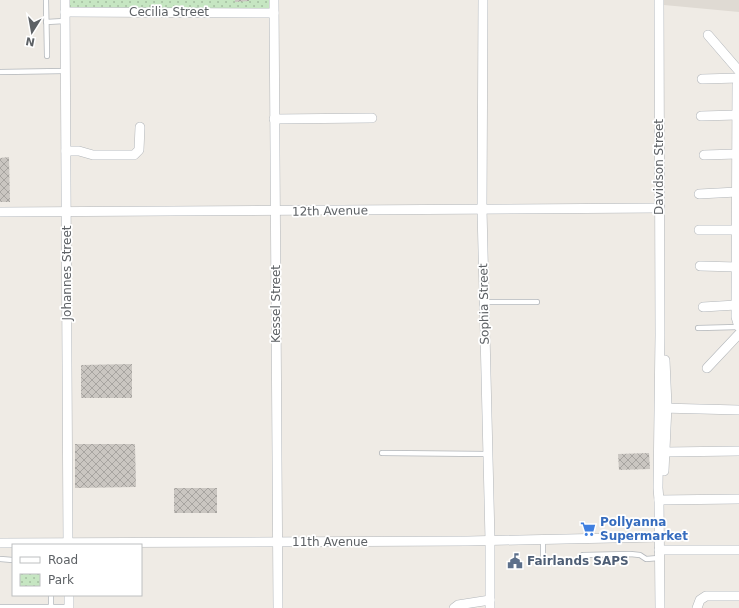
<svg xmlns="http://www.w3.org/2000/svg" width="739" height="608" font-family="'DejaVu Sans',sans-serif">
  <defs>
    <pattern id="park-dots" width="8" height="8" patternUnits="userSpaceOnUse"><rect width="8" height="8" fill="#c6e6c2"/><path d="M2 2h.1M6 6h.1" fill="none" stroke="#a4bea1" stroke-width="1.8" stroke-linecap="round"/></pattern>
    <pattern id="building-cross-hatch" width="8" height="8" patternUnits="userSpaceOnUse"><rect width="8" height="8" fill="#cac6c1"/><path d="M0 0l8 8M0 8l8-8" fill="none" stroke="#a7a4a0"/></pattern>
  </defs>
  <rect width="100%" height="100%" fill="#efebe5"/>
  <polygon fill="#dfdad3" points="664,0 739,0 739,12 664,5"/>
  <polygon fill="url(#park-dots)" points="64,0 269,0 269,12 64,10"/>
  <g fill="url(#building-cross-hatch)">
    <polygon points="235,0 249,0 249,1 235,2"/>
    <polygon points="9,157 10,202 0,202 0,158"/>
    <polygon points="132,364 132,398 81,398 81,365"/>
    <polygon points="75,444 135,444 136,487 75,488"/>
    <polygon points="649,453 650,469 619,470 618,454"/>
    <rect x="174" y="488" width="43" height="25"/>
  </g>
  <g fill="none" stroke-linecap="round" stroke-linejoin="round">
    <g stroke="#b2b6ba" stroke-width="6">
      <g id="lane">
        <polyline points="46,0 47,56"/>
        <polyline points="46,22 65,21"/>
        <polyline points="0,72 65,71"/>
        <polyline points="484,302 537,302"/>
        <polyline points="698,328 739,327"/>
        <polyline points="382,453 488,454"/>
        <polyline points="543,539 543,560 546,562 555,562"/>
        <polyline points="583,555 630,554 640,555 646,559 659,558"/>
        <polyline points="0,559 13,560"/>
        <polyline points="0,607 69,607"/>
        <polyline points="51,607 51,595"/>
      </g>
    </g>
    <g stroke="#b2b6ba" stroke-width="10">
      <g id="street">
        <polyline points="65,0 68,545"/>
        <polyline points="274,0 278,608"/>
        <polyline points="483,0 482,209 490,540 490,608"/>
        <polyline points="659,0 660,335 658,488 659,500 660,608"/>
        <polyline points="65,12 274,13"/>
        <polyline points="708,35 739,71"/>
        <polyline points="739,78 737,85 736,317 739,327"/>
        <polyline points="702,79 739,78"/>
        <polyline points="701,116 737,115"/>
        <polyline points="274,119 372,118"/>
        <polyline points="66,151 79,151 93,155 134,155 139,150 140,127"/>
        <polyline points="704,155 737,154"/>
        <polyline points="699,194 737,192"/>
        <polyline points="0,212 660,208"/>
        <polyline points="699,230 737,230"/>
        <polyline points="700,266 737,267"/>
        <polyline points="703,307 736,305"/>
        <polyline points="707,368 739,334"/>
        <polyline points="661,408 739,410"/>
        <polyline points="665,452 739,451"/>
        <polyline points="664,471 667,406 665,360"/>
        <polyline points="659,500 739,499"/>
        <polyline points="0,543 468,541 659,537"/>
        <polyline points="659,550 739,550"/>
        <polyline points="69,595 69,608"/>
        <polyline points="454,608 458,605 490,600"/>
        <polyline points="697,608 700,600 706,596 739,596"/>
      </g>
    </g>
    <use href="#lane" stroke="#fff" stroke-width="4.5"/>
    <use href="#street" stroke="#fff" stroke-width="9"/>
  </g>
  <defs>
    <g id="supermarket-bare" transform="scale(1.2)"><path d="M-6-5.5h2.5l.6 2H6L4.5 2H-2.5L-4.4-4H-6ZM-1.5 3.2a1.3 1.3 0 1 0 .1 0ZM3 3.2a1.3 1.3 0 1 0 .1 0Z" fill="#3f7fe0" stroke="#fff" stroke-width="2.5" paint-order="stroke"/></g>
    <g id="civic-bare" transform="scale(1.2)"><path d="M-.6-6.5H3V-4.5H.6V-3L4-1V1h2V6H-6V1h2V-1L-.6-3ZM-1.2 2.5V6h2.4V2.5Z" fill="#5c6f8a" stroke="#fff" stroke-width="2.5" paint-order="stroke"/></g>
  </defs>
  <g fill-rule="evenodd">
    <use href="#supermarket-bare" x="588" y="529"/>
    <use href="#civic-bare" x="515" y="561"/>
  </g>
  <g text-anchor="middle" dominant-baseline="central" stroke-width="3.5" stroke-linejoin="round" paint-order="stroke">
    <g font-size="12" fill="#5d6165" stroke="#fff">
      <text x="169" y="12">Cecilia Street</text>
      <text transform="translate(659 167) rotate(-90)">Davidson Street</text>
      <text transform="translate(330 211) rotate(-1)">12th Avenue</text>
      <text transform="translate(67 273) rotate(-90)">Johannes Street</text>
      <text transform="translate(276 304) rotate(-90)">Kessel Street</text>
      <text transform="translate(484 304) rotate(-91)">Sophia Street</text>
      <text x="330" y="542">11th Avenue</text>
    </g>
    <g font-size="12" font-weight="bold" fill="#366cbe" stroke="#fff" text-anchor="start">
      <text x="600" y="522">Pollyanna<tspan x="600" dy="14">Supermarket</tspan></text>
    </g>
    <g font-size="12" font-weight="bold" fill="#4e5e75" stroke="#fff" text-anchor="start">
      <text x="527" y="561">Fairlands SAPS</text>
    </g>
  </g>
  <rect x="12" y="544" width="130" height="52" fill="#ffffff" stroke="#bec0c1"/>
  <rect x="20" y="557" width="20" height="6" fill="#ffffff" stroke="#bec0c1"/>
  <text x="48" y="564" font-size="12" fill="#5d6165">Road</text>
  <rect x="20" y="574" width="20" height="12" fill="url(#park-dots)" stroke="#bec0c1"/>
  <text x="48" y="584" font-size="12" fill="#5d6165">Park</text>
  <g transform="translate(32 32) rotate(191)" stroke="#ffffff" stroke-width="3" paint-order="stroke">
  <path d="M0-3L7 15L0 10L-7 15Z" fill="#5d6165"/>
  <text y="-6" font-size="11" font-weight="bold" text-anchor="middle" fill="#5d6165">N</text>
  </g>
</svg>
